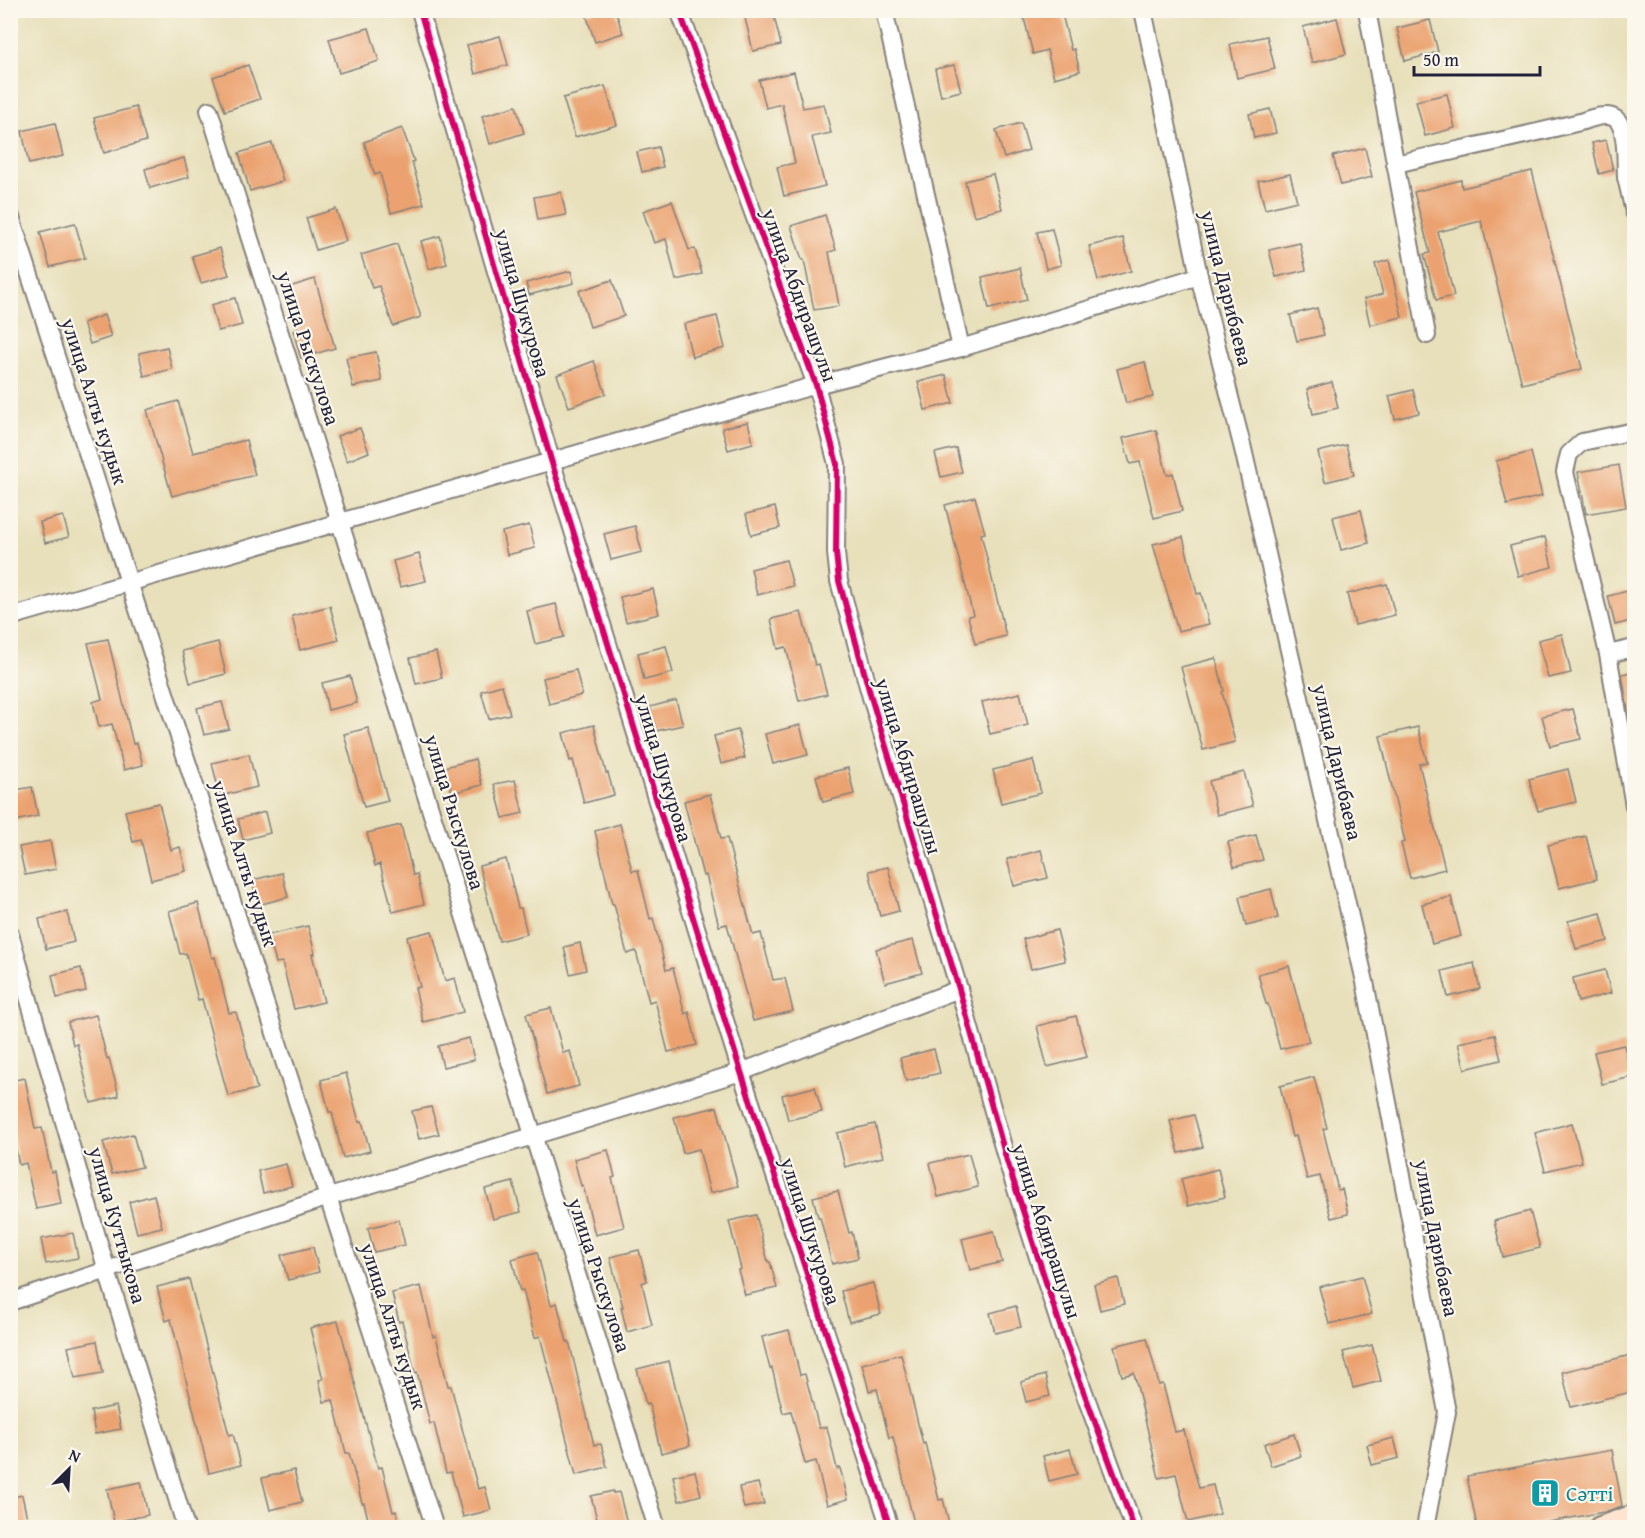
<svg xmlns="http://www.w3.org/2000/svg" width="1645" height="1538" font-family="'Gentium Book Plus',serif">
  <rect width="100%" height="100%" fill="#fbf7ec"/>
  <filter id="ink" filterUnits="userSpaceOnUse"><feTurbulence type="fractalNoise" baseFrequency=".0167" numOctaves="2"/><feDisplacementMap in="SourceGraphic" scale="12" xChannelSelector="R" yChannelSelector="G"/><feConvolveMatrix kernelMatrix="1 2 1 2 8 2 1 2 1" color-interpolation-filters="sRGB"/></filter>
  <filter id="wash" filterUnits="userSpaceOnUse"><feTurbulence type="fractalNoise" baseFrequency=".008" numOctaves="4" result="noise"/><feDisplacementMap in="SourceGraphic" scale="24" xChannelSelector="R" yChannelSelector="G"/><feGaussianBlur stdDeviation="1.35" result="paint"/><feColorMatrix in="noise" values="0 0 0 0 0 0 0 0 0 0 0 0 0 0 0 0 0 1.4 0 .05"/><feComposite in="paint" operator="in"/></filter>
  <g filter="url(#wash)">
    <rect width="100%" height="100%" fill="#e8e0bb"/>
    <g id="blocks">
      <g fill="#eba270">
        <polygon points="597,10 615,10 623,33 595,42 586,14"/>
        <polygon points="1022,10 1061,10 1071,50 1074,49 1080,71 1054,78 1047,50 1033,54"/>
        <polygon points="773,12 781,45 753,51 745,18"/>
        <polygon points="1337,18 1346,54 1312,63 1303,27"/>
        <polygon points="1430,20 1438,52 1405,61 1397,28"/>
        <polygon points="369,28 379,61 339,73 329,39"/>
        <polygon points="500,36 508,65 475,74 467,45"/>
        <polygon points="1267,36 1275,69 1237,78 1230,44"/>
        <polygon points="248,65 260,99 225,111 213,77"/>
        <polygon points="954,65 961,91 941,96 935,69"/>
        <polygon points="794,72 803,108 824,104 831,133 812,137 825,186 784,196 777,167 795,163 782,104 766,108 759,80"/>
        <polygon points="605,86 617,125 575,137 563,98"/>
        <polygon points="1447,94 1455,128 1425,136 1416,101"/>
        <polygon points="516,106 524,133 490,144 482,116"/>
        <polygon points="136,107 146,141 104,153 94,118"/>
        <polygon points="1270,109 1276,133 1254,138 1249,114"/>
        <polygon points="55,123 63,156 29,164 22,131"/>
        <polygon points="1021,123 1029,150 1004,158 996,130"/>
        <polygon points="402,128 414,161 412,162 424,204 391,213 380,173 375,175 364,142"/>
        <polygon points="1606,140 1613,170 1599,174 1592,143"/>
        <polygon points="272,143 283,181 250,191 239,153"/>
        <polygon points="658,147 663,167 642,172 637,152"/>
        <polygon points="1365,148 1372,177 1341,185 1333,156"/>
        <polygon points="184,158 189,177 150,188 145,169"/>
        <polygon points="1532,171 1582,369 1522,384 1481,221 1438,232 1454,296 1436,300 1424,254 1430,253 1414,192 1461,180 1462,188"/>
        <polygon points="993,174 1002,209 974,216 965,181"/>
        <polygon points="1290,174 1297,201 1265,209 1258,181"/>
        <polygon points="561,192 566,215 538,220 534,197"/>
        <polygon points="672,201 689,250 695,249 702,274 676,280 666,239 654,243 643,211"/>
        <polygon points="336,209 346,241 316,250 306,218"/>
        <polygon points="825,215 836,250 829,252 839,306 814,310 804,260 802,260 791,226"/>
        <polygon points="75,223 85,258 50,267 40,232"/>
        <polygon points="1052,229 1061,265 1046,269 1037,232"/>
        <polygon points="440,236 447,264 429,269 421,241"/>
        <polygon points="1123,238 1131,271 1098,280 1089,246"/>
        <polygon points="1300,243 1306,270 1276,277 1269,250"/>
        <polygon points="397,244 421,317 393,326 379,286 372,288 361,255"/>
        <polygon points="220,248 229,275 201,283 192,256"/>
        <polygon points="1389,260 1402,317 1370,325 1364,299 1383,294 1375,264"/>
        <polygon points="1020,268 1027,300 989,309 982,277"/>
        <polygon points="571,271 574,283 529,295 526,283"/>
        <polygon points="315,279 335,348 301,358 293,331 298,330 286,288"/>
        <polygon points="612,280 624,316 590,327 579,291"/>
        <polygon points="235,298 242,325 218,331 211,305"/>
        <polygon points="1317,308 1324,335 1297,341 1290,315"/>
        <polygon points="104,315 111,337 90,344 83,323"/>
        <polygon points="717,316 725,348 692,357 684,324"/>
        <polygon points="167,347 172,369 144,376 139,353"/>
        <polygon points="376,352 382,381 353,387 346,358"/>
        <polygon points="594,361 606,394 569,407 557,375"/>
        <polygon points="1145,362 1153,397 1126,403 1117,369"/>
        <polygon points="946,375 953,403 925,410 918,382"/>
        <polygon points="1332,382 1338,408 1313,414 1307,389"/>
        <polygon points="1413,390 1419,413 1395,419 1389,396"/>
        <polygon points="178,401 193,453 246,440 255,475 216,485 216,484 172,496 147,410"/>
        <polygon points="748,422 753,443 728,450 722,428"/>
        <polygon points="360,428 369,452 347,461 337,436"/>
        <polygon points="1156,430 1167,475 1173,473 1182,511 1154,518 1140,462 1130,464 1123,438"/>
        <polygon points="1346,445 1354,475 1325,482 1318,452"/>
        <polygon points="956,448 962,472 941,477 935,453"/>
        <polygon points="1531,452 1542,496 1507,505 1496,461"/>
        <polygon points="1619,465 1626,507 1586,514 1578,472"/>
        <polygon points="975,497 985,533 981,534 1006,636 975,644 968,616 973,615 945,505"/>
        <polygon points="775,507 780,528 751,535 746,514"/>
        <polygon points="1361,510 1369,543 1341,550 1333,517"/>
        <polygon points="63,516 69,537 45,543 40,522"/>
        <polygon points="529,525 535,548 507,555 502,532"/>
        <polygon points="635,526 642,552 611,560 604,534"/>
        <polygon points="1183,537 1197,594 1201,593 1209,624 1178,631 1153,544"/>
        <polygon points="1545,537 1552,567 1518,576 1510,546"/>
        <polygon points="419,554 426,581 400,587 393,561"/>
        <polygon points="786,560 793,586 757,595 751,569"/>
        <polygon points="1387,584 1395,615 1355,625 1347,594"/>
        <polygon points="653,589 659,614 626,622 620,597"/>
        <polygon points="1635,589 1635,620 1615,625 1608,596"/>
        <polygon points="556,604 564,637 535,644 527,611"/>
        <polygon points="330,606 339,640 300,650 292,616"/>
        <polygon points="801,612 815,665 819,664 827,694 799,701 786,647 778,649 771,619"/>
        <polygon points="1562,634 1571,673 1548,678 1538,640"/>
        <polygon points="108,639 133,744 137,743 143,765 124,770 112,724 99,727 93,702 102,699 88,643"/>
        <polygon points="218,642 226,674 190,683 182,651"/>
        <polygon points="666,646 673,673 644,680 638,653"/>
        <polygon points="436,652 442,678 416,684 410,658"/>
        <polygon points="1216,658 1224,691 1222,692 1235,742 1203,750 1181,667"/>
        <polygon points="576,670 582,695 549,704 543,678"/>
        <polygon points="1635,671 1635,723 1630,723 1622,674"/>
        <polygon points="350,676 357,703 328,710 322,683"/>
        <polygon points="502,685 510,714 489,719 481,691"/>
        <polygon points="1020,693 1028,725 990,734 982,702"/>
        <polygon points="676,700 683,725 656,731 650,707"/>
        <polygon points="222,702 229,729 204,735 197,708"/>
        <polygon points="1573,709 1581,739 1550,746 1542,716"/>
        <polygon points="594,725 606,773 608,773 614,795 584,803 573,760 570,761 563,733"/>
        <polygon points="800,725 808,755 773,764 765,734"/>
        <polygon points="1418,727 1427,762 1419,764 1445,869 1410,878 1401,843 1405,842 1380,736"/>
        <polygon points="368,728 388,801 364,807 344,734"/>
        <polygon points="738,730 745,758 721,764 714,736"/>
        <polygon points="249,754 257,787 220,796 212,763"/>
        <polygon points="475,759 482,785 452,793 445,767"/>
        <polygon points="1033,760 1041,793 1001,803 993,770"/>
        <polygon points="848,768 854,794 823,802 816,776"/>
        <polygon points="1568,769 1576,802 1538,811 1529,779"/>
        <polygon points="1244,772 1253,806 1217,815 1209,781"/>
        <polygon points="515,780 523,813 503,818 494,784"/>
        <polygon points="32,787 38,816 10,822 10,791"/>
        <polygon points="710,794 721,839 727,838 753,935 761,933 773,980 785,978 793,1011 753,1021 727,924 719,926 706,875 703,876 684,801"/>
        <polygon points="159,803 171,850 180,847 186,871 151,880 141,840 133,842 125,811"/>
        <polygon points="265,812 270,833 243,840 238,819"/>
        <polygon points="620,824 632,871 638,870 650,919 653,918 666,970 673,968 685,1014 689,1012 697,1045 668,1052 655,1000 649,1002 636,951 627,954 614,904 612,904 595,831"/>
        <polygon points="401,825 413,875 417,874 424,904 393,912 380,864 375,866 367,833"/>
        <polygon points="1256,835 1263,860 1234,867 1228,842"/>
        <polygon points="1586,836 1597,879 1559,888 1548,845"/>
        <polygon points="50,841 56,869 25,875 19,847"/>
        <polygon points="1041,850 1048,878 1014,886 1007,859"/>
        <polygon points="506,859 518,908 521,908 527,934 499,941 479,866"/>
        <polygon points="888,867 899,911 880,916 869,871"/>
        <polygon points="282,873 288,897 258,905 252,880"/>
        <polygon points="1271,889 1278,918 1246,926 1239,897"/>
        <polygon points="1451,897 1461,936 1432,944 1422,904"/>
        <polygon points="198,903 212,958 215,957 229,1013 236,1012 257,1089 228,1096 202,999 198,1000 186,953 180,954 169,911"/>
        <polygon points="67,912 74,942 46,949 39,919"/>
        <polygon points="1601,913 1608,941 1576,949 1568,921"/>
        <polygon points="308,926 315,954 312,954 324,1002 294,1009 282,962 276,963 268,935"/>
        <polygon points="1057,930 1065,961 1031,969 1023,939"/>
        <polygon points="432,931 445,981 455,978 463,1012 423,1022 415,988 420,987 407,937"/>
        <polygon points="913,940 922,973 885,983 876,949"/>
        <polygon points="580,943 586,970 570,974 564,947"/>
        <polygon points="1474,963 1480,989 1448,997 1442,971"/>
        <polygon points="1289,966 1309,1042 1280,1049 1268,1004 1266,1004 1258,974"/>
        <polygon points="81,968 86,991 57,998 52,975"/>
        <polygon points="1605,970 1611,993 1578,1002 1573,978"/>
        <polygon points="551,1008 563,1053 570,1051 579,1086 547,1094 526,1014"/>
        <polygon points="96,1015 107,1059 109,1058 119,1096 91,1103 77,1044 73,1045 68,1022"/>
        <polygon points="1076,1016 1087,1057 1047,1067 1037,1026"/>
        <polygon points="1495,1035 1501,1060 1465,1069 1458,1043"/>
        <polygon points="469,1038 474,1060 443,1067 438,1046"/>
        <polygon points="1624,1045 1632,1077 1602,1084 1594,1052"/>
        <polygon points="934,1049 940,1073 906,1081 900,1058"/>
        <polygon points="346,1073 359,1122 362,1121 370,1151 343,1158 332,1112 329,1112 321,1080"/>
        <polygon points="1314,1077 1327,1128 1323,1129 1338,1190 1342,1189 1348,1214 1331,1218 1320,1176 1307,1179 1296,1136 1292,1137 1280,1086"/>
        <polygon points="25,1078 35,1129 42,1128 51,1172 55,1171 61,1204 36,1209 26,1163 19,1165 10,1122 10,1081"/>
        <polygon points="815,1087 822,1112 788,1120 782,1095"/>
        <polygon points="431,1107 439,1134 419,1139 412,1111"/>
        <polygon points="717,1107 738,1186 710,1193 699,1149 683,1153 674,1117"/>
        <polygon points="1194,1115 1203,1147 1179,1153 1170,1121"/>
        <polygon points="1572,1123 1582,1162 1545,1171 1535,1133"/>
        <polygon points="875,1124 883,1157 845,1167 837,1133"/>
        <polygon points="133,1134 142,1167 112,1174 103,1142"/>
        <polygon points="608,1150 615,1177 612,1178 624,1227 595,1235 583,1185 581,1186 574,1159"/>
        <polygon points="969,1154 978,1187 938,1197 930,1163"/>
        <polygon points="286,1164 292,1186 263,1193 258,1171"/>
        <polygon points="1218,1169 1225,1197 1188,1206 1181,1179"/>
        <polygon points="513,1182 521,1212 493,1219 485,1189"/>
        <polygon points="838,1191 849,1233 852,1232 858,1258 832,1264 820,1217 818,1217 813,1197"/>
        <polygon points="154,1195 162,1227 137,1233 129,1202"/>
        <polygon points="1530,1211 1540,1248 1503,1257 1494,1221"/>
        <polygon points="756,1215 768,1262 770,1262 777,1288 745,1295 738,1270 741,1269 729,1221"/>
        <polygon points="399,1220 405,1245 374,1252 368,1228"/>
        <polygon points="994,1231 1002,1262 970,1270 962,1239"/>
        <polygon points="73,1233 78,1258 46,1264 41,1239"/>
        <polygon points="313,1247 319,1272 288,1280 281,1255"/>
        <polygon points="639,1250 647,1281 642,1283 652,1325 627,1332 621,1307 623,1307 610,1257"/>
        <polygon points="537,1252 551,1305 557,1303 567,1342 569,1341 594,1445 601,1444 607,1467 576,1475 540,1336 535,1338 523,1290 520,1291 512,1259"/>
        <polygon points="1362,1276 1372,1314 1329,1324 1319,1287"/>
        <polygon points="1118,1278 1124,1304 1100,1310 1094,1284"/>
        <polygon points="189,1279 229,1435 233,1434 241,1465 209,1473 171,1319 166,1321 157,1287"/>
        <polygon points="873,1283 881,1314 849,1322 841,1291"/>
        <polygon points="421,1286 433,1337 436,1336 448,1386 451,1386 478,1489 485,1487 491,1510 463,1517 451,1472 446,1473 434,1423 430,1424 417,1372 415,1373 402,1321 399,1322 392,1293"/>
        <polygon points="1016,1306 1021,1327 995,1333 990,1313"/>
        <polygon points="338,1321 378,1468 382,1467 393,1512 396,1511 400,1527 370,1527 364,1503 362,1503 349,1453 346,1453 333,1400 324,1402 319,1380 323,1379 310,1328"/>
        <polygon points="789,1330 800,1375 805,1374 819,1428 827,1427 837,1469 840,1468 848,1499 827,1505 816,1461 805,1464 791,1411 783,1413 772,1368 770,1369 762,1337"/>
        <polygon points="1147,1338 1159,1385 1163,1384 1175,1432 1184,1430 1199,1488 1213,1485 1220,1514 1188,1522 1176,1474 1159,1478 1134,1373 1122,1376 1114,1346"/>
        <polygon points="97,1341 103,1373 75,1378 68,1347"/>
        <polygon points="1372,1345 1381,1381 1353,1388 1343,1352"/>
        <polygon points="901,1354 923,1444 925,1443 939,1500 943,1499 950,1527 915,1527 893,1437 889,1438 877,1389 869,1391 862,1364"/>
        <polygon points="1635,1354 1635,1391 1571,1407 1562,1372"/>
        <polygon points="669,1361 690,1446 661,1453 649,1404 646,1405 637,1369"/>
        <polygon points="1045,1375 1050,1396 1026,1402 1021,1382"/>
        <polygon points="116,1406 121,1429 95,1434 91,1411"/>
        <polygon points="1294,1434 1301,1456 1271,1466 1264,1444"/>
        <polygon points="1394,1438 1399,1458 1372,1465 1367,1445"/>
        <polygon points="1070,1449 1077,1474 1049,1481 1043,1456"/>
        <polygon points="1612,1450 1622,1506 1604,1512 1521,1527 1477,1527 1467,1476"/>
        <polygon points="294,1470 302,1502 270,1510 262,1478"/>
        <polygon points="695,1471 701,1495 679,1501 673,1476"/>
        <polygon points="141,1482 148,1515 114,1522 107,1489"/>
        <polygon points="758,1483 764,1504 744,1508 739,1487"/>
        <polygon points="613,1491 613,1493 619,1492 628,1527 599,1527 591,1496"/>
        <polygon points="22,1495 29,1527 10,1527 10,1498"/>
      </g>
    </g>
  </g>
  <g filter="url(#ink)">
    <use href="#blocks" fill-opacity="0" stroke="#85817b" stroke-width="1.5"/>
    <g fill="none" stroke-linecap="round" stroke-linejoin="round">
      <g stroke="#85817b" stroke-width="20">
        <g id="street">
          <polyline points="679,10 816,385 837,464 836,553 839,581 871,697 959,989 1007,1161 1063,1335 1134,1528"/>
          <polyline points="884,10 961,348"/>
          <polyline points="1143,10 1199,276 1243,449 1365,982 1447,1412 1425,1528"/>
          <polyline points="1367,10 1427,335"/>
          <polyline points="421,14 551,460 741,1072 890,1528"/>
          <path d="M209,110C360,582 507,1055 657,1528"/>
          <path d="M1395,164C1457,150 1519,137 1580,122C1589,119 1607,112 1616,119C1628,129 1625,162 1626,177"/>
          <polyline points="1634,175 1626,177 1634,212"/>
          <polyline points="10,214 435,1528"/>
          <polyline points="1634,431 1582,442 1569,454 1565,472 1608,654 1634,806"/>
          <polyline points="10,617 816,385 961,348 1199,276"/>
          <polyline points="1608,654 1634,648"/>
          <polyline points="10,934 107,1271 186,1528"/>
          <polyline points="10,1302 329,1197 533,1136 741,1072 959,989"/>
        </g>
      </g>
      <g stroke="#85817b" stroke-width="26">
        <polyline id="secondary" points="1600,1528 1634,1516"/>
      </g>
      <use href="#street" stroke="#fff" stroke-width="16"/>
      <use href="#secondary" stroke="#fde4d1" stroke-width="22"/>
      <g stroke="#fbf7ec" stroke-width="10">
        <g id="cycleway">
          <polyline points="679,10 816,385 837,464 836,553 839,581 871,697 959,989 1007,1161 1063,1335 1134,1528"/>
          <polyline points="421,14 551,460 741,1072 890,1528"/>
        </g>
      </g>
      <use href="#cycleway" stroke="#d6006c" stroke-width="6"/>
    </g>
  </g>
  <defs>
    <g id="building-square" transform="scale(1.5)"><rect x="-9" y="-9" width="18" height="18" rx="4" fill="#0f9aa8" stroke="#fbf7ec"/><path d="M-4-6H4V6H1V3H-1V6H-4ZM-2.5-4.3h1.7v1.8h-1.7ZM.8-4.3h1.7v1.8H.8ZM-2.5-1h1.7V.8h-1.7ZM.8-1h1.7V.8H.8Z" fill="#fff"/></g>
  </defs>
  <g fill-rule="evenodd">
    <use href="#building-square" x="1545" y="1493"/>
  </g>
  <g text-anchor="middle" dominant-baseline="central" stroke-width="4.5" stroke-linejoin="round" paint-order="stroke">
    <g font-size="21" fill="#22223b" stroke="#fbf7ec">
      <text transform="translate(1227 288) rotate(76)">улица Дарибаева</text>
      <text transform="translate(800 295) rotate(70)">улица Абдирашулы</text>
      <text transform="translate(523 303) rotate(74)">улица Шукурова</text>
      <text transform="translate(309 348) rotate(72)">улица Рыскулова</text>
      <text transform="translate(95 401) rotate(72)">улица Алты кудык</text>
      <text transform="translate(1338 762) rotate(77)">улица Дарибаева</text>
      <text transform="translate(909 766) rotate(73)">улица Абдирашулы</text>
      <text transform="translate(664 768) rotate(73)">улица Шукурова</text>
      <text transform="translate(455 812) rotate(73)">улица Рыскулова</text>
      <text transform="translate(245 863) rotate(72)">улица Алты кудык</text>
      <text transform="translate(118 1225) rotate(74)">улица Куттыкова</text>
      <text transform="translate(811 1231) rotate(72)">улица Шукурова</text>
      <text transform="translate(1047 1231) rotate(72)">улица Абдирашулы</text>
      <text transform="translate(1437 1238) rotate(79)">улица Дарибаева</text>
      <text transform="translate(600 1275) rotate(72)">улица Рыскулова</text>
      <text transform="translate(394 1326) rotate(72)">улица Алты кудык</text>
    </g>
    <g font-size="21" fill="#0d838f" stroke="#fbf7ec" text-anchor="start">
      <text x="1566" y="1493">Сәтті</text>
    </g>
  </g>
  <rect width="1645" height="1538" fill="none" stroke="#fbf7ec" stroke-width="36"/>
  <g transform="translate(69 1469) rotate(24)" stroke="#fbf7ec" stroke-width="4.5" paint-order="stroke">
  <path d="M0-4.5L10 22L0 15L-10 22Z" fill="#22223b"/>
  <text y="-9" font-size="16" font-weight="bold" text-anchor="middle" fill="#22223b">N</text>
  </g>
  <path d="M1414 66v9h126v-9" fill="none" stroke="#22223b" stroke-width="3"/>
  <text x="1423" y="66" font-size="18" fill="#22223b" stroke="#fbf7ec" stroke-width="4.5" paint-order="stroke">50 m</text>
</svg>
